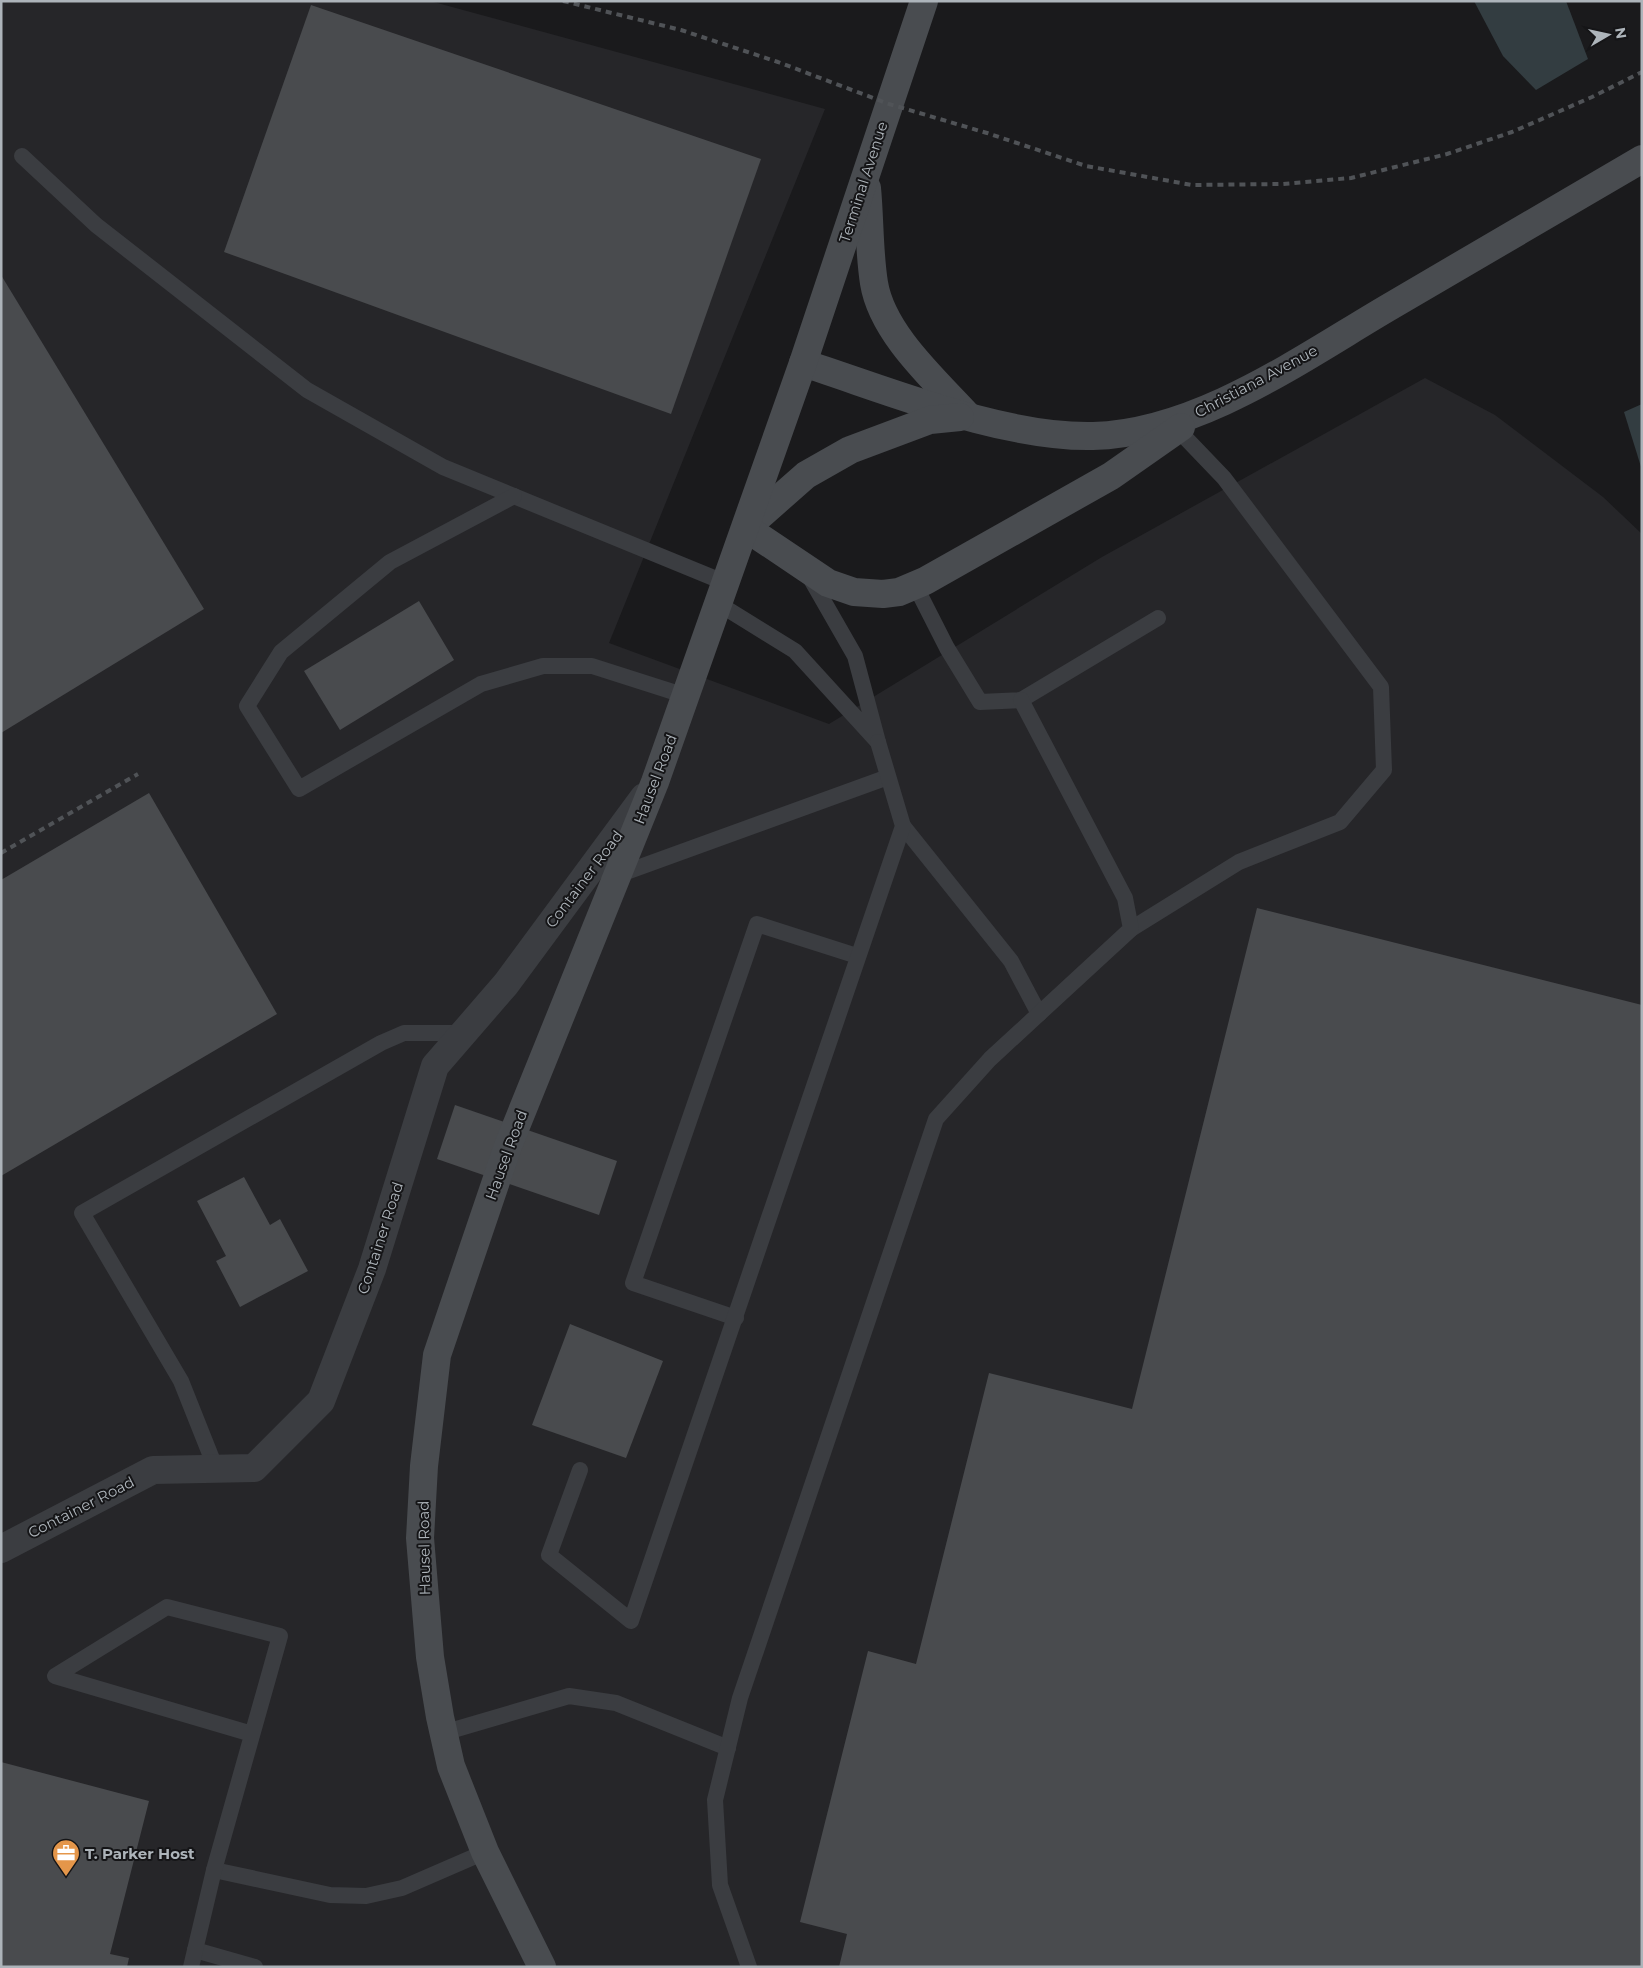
<svg xmlns="http://www.w3.org/2000/svg" width="1643" height="1968" font-family="Montserrat,sans-serif">
  <rect width="100%" height="100%" fill="#1a1a1c"/>
  <polygon fill="#262629" points="1,1 430,1 825,109 609,643 829,724 1102,557 1425,378 1495,415 1603,497 1642,534 1642,1967 1,1967"/>
  <g fill="#333d41">
    <polygon points="1474,1 1566,1 1588,59 1536,90 1503,56"/>
    <polygon points="1642,404 1642,470 1624,412"/>
  </g>
  <g fill="#494b4e">
    <polygon points="311,5 761,159 671,414 224,252"/>
    <polygon points="1,275 204,609 1,733"/>
    <polygon points="419,601 454,660 340,730 304,671"/>
    <polygon points="149,793 277,1014 1,1176 1,880"/>
    <polygon points="1257,908 1642,1005 1642,1967 839,1967 847,1934 800,1922 868,1651 916,1664 989,1373 1132,1409"/>
    <polygon points="455,1105 617,1161 599,1215 437,1159"/>
    <polygon points="244,1177 270,1225 280,1219 308,1271 240,1307 216,1261 226,1256 197,1201"/>
    <polygon points="570,1324 663,1361 626,1458 532,1425"/>
    <polygon points="1,1762 149,1801 110,1954 129,1958 127,1967 1,1967"/>
  </g>
  <g fill="none" stroke-linecap="round" stroke-linejoin="round">
    <g stroke="#3b3d41" stroke-width="16">
      <polyline points="22,156 96,225 307,390 443,467 726,583"/>
      <polyline points="514,496 390,562 281,652 247,706 299,789 481,684 543,666 592,666 686,696"/>
      <polyline points="915,585 947,648 980,702 1021,700 1158,618"/>
      <polyline points="719,604 795,651 878,742 855,656 808,574"/>
      <polyline points="903,826 1011,961 1039,1014"/>
      <polyline points="618,875 888,777"/>
      <polyline points="1131,929 1239,862 1340,822 1384,770 1381,687 1224,478 1178,430"/>
      <polyline points="736,1318 633,1283 757,924 857,956"/>
      <polyline points="216,1469 181,1381 82,1213 381,1043 404,1033 463,1033"/>
      <polyline points="580,1470 549,1555 631,1621 903,826 878,742"/>
      <polyline points="443,1733 569,1696 616,1703 728,1748"/>
      <polyline points="214,1870 330,1895 366,1896 402,1888 485,1852"/>
      <polyline points="195,1950 255,1967"/>
      <polyline points="191,1967 214,1870 280,1636 167,1607 55,1676 252,1734"/>
      <polyline points="749,1967 720,1885 715,1800 740,1698 936,1119 990,1059 1131,929 1125,898 1021,700"/>
    </g>
    <polyline stroke="#3b3d41" stroke-width="28" points="1,1549 153,1470 254,1468 321,1401 372,1269 435,1066 506,984 644,797"/>
    <g stroke="#494c50" stroke-width="28">
      <path d="M867,188C870,219 869,252 874,283C882,333 934,379 967,415"/>
      <path d="M803,363C890,391 1003,438 1093,436C1199,433 1302,358 1391,306C1474,257 1558,208 1642,159"/>
      <polyline points="747,527 806,475 850,450 930,420 960,417"/>
      <polyline points="746,528 828,583 854,592 883,594 899,592 925,581 1111,476 1181,427"/>
      <polyline points="542,1967 485,1852 451,1766 440,1717 430,1657 420,1538 424,1466 437,1355 508,1146 655,782 803,363 924,1"/>
    </g>
    <g stroke="#505357" stroke-width="4" stroke-dasharray="6 5" stroke-linecap="butt">
      <polyline points="563,1 681,30 778,62 889,104 987,133 1086,166 1192,185 1283,184 1351,178 1447,154 1512,132 1592,97 1642,72"/>
      <polyline points="1,853 138,774"/>
    </g>
  </g>
  <defs>
    <g id="office-pin" transform="scale(1.4375)"><path d="M0 17L-7.5 6A9.5 9.5 0 1 1 7.5 6Z" fill="#e4964a" stroke="#151517"/><path d="M-6-3h4V-5.5h4V-3h4V5H-6ZM-1-4.5V-3h2v-1.5ZM-6 0V1H6V0Z" fill="#fff"/></g>
  </defs>
  <g fill-rule="evenodd">
    <use href="#office-pin" x="66" y="1853"/>
  </g>
  <g text-anchor="middle" dominant-baseline="central" stroke-width="4" stroke-linejoin="round" paint-order="stroke">
    <g font-size="15" fill="#adb4ba" stroke="#151517">
      <text transform="translate(863 182) rotate(-72)">Terminal Avenue</text>
      <text transform="translate(1256 381) rotate(-28)">Christiana Avenue</text>
      <text transform="translate(655 779) rotate(-69)">Hausel Road</text>
      <text transform="translate(584 879) rotate(-53)">Container Road</text>
      <text transform="translate(506 1155) rotate(-70)">Hausel Road</text>
      <text transform="translate(380 1238) rotate(-72)">Container Road</text>
      <text transform="translate(81 1507) rotate(-27)">Container Road</text>
      <text transform="translate(424 1548) rotate(-91)">Hausel Road</text>
    </g>
    <g font-size="15" font-weight="bold" fill="#adb4ba" stroke="#151517" text-anchor="start">
      <text x="85" y="1853">T. Parker Host</text>
    </g>
  </g>
  <rect width="1643" height="1968" fill="none" stroke="#adb4ba" stroke-width="5"/>
  <g transform="translate(1608 35) rotate(81)" stroke="#151517" stroke-width="4" paint-order="stroke">
  <path d="M0-4L9 19L0 12L-9 19Z" fill="#adb4ba"/>
  <text y="-8" font-size="14" font-weight="bold" text-anchor="middle" fill="#adb4ba">N</text>
  </g>
</svg>
